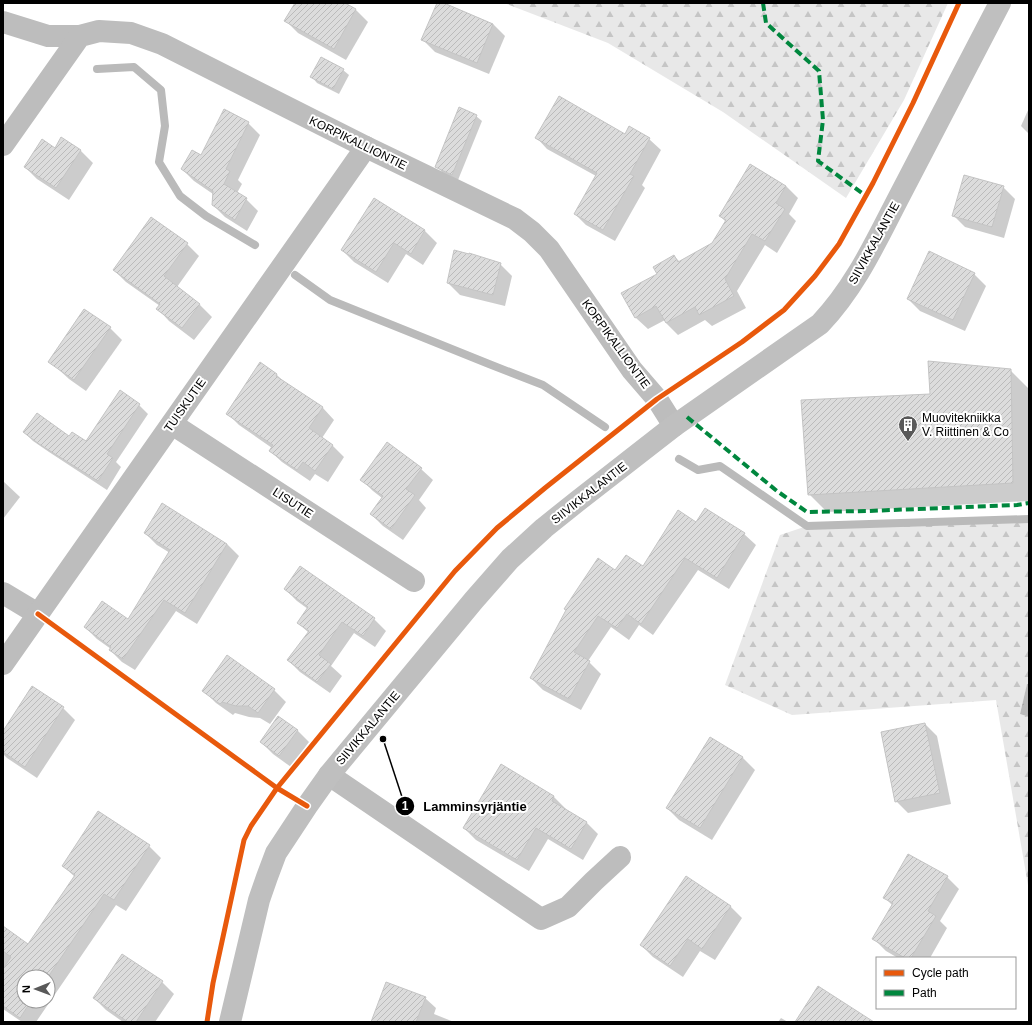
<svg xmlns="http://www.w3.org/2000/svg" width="1032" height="1025" font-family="Arial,sans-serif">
  <defs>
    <pattern id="forest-firs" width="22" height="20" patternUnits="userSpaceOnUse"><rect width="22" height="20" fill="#e8e8e8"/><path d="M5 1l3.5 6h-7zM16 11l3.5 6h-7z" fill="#c5c5c5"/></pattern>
    <pattern id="water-ripples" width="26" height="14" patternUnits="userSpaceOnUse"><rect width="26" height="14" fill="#bababa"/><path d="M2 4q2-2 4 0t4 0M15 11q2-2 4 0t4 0" fill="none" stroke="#9e9e9e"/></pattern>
    <pattern id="building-hatch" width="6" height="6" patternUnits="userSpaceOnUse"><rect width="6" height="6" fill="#dcdcdc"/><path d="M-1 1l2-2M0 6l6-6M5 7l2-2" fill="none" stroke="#bbb"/></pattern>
  </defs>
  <rect width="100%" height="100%" fill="#fff"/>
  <g fill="url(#forest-firs)">
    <polygon points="504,3 948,3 904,100 846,198 723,112 608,43"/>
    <polygon points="1029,519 1029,684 1027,685 1020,714 1029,717 1029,891 996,700 792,715 725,685 780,535 807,526"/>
  </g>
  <polygon fill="url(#water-ripples)" points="1027,684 1029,684 1029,717 1020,714"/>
  <g fill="#0003" fill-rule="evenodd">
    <polygon points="296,3 343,3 356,10 368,22 346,60 298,33 286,21"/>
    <polygon points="438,3 442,3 493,24 505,36 489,74 435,52 423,40"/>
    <polygon points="343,70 349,75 339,94 317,83 312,77"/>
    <polygon points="1029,108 1029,134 1021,126"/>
    <polygon points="476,116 482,121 458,180 442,172 437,166"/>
    <polygon points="248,123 260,135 238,180 242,184 237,193 246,199 258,211 247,231 225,217 213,205 213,194 194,181 182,169"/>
    <polygon points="625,136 649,139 661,150 642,185 645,188 615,241 586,225 575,214 596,176 547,149 536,137"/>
    <polygon points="61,139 81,151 93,163 69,200 37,179 25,167 55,149"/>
    <polygon points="751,165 786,186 798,198 789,214 796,221 777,253 765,245 737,291 746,308 712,326 705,320 678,335 666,323 665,320 648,329 636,318 623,294 658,274 674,256 680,262 713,243 726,222 720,216"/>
    <polygon points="1003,187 1015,199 1004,238 965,227 953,215"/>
    <polygon points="374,200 425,231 437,243 423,265 406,254 388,283 354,262 342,250"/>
    <polygon points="151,218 187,244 199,256 177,287 200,305 212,317 194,340 169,321 158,309 160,306 126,282 114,270"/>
    <polygon points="500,264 512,276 505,306 460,295 448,283"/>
    <polygon points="974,274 986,286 965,331 920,311 908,299"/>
    <polygon points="110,328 122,340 86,391 69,379 57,368"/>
    <polygon points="1010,370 1028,388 1029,501 827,512 809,494 931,395"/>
    <polygon points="277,375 284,382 323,408 334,420 322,438 332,445 344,457 328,482 315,474 310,481 282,462 270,451 272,448 239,425 227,413"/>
    <polygon points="139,405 148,414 116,462 121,467 107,490 49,452 33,441 24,432 69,437 87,442"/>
    <polygon points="421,469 433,480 419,500 426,508 403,540 383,526 371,514 382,498 373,491 361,479"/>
    <polygon points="3,481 20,497 3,519"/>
    <polygon points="162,505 227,544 239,556 197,624 176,611 135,670 122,662 110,650 111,649 97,639 85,627 128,621 170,553 157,545 145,533"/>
    <polygon points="697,523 744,534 756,545 729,589 698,570 653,635 639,625 629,640 611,627 588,661 601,674 581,710 543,690 531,678 616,571 643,568"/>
    <polygon points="285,589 374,619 386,631 375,647 354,633 331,666 342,676 330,693 300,672 288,660 309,633 298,623 308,609 297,601"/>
    <polygon points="274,690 286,702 270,724 260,718 249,717 235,713 233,715 216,703 204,691"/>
    <polygon points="63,708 75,720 37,778 7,758 3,754 3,733"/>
    <polygon points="925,724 937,736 951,804 908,813 896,801"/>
    <polygon points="297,730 309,742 291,767 273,754 261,742"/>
    <polygon points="710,738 743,758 755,770 712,840 679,820 667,808"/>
    <polygon points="501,766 554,797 566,809 565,810 586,822 598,834 583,860 548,839 529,871 476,840 464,828"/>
    <path d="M99,813L149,846L161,858L126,911L116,905L36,1022H22L3,1009V933L29,945L75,877L63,866ZM24,977H48V1001H24Z"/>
    <polygon points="947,877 959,889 940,921 947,928 930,958 898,958 886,951 874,939 893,906 885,898"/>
    <polygon points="730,906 742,918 715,960 700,951 683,977 653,957 641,945"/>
    <polygon points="162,982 174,994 155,1022 123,1022 106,1010 94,998"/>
    <polygon points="425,998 436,1008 434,1014 454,1022 372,1022"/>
    <polygon points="781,1018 788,1022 778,1022"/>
  </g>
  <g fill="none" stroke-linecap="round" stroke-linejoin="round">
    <g stroke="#bababa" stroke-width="8">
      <polyline points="97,69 134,67 161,90 165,126 159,162 180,196 206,216 255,245"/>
      <polyline points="295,275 330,300 489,364 543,385 605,427"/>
      <polyline points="679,459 698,470 720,466 807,526 1029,519"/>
    </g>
  </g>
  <g fill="url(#building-hatch)" stroke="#c4c4c4">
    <polygon points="295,3 345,3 356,9 334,49 284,21"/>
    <polygon points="437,3 444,3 493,24 477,63 421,40"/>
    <polygon points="321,57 344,69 333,89 310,77"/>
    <polygon points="559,96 625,134 629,126 650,138 630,174 634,176 603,230 574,214 597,173 535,138"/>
    <polygon points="459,107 477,115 452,175 435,167"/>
    <polygon points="224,109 249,122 226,169 230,171 224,184 247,198 235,220 212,205 213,191 181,169 192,150 201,155"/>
    <polygon points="61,137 81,150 56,188 24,167 42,139 55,148"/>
    <polygon points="750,164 786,186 776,203 785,209 765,241 752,234 725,279 734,296 699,315 695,307 666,323 656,306 635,318 621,293 657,274 653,267 674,255 678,262 712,243 726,220 719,216"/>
    <polygon points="964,175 1004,186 992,227 952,216"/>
    <polygon points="374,198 425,230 411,254 394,243 376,272 341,250"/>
    <polygon points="151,217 188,243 164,276 200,304 182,328 156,309 160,304 113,270"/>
    <polygon points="454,250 469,254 469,253 501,263 493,295 447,283"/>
    <polygon points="929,251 975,273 953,320 907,299"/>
    <polygon points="84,309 111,327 74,380 48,362"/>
    <polygon points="928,361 1011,369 1013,483 808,495 801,400 930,394"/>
    <polygon points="260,362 277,374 276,376 323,407 309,428 333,445 315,471 303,462 297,470 269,451 273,445 226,414"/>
    <polygon points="120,390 140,404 107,454 113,458 98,481 39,444 23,432 37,413 69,436 72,432 86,441"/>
    <polygon points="387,442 422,468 406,489 415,495 391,529 370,514 383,496 360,480"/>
    <polygon points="162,503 227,544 185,613 164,600 123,659 109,650 111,647 84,627 102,601 128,619 170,550 144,533"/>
    <polygon points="705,508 745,533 717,578 685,558 641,624 627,614 617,628 598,616 574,652 590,661 569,699 530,678 566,610 564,609 598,558 615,570 626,555 643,566 678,510 696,522"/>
    <polygon points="300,566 375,618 363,636 342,622 319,655 331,664 317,682 287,660 309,631 297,623 308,607 284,589"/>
    <polygon points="227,655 275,689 258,713 248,706 236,706 222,702 220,704 202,691"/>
    <polygon points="32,686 64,707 25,767 3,752 3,731"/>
    <polygon points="278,716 298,730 279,756 260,742"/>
    <polygon points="925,723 940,793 895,802 881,732"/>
    <polygon points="710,737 743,757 700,828 666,808"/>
    <polygon points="501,764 554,796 552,801 587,822 571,849 536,828 517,860 463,828"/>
    <polygon points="98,811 150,845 114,900 104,894 48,977 24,977 24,1001 31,1001 20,1018 3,1006 3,969 11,957 3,951 3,926 28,944 75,875 62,866"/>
    <polygon points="908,854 948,876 928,911 936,916 911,958 905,958 872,939 893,903 883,898"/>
    <polygon points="686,876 731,906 702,949 688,939 670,966 640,945"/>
    <polygon points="122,954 163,981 136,1022 128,1022 93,998"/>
    <polygon points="386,982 426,997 416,1022 371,1022"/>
    <polygon points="818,986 874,1022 795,1022"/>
  </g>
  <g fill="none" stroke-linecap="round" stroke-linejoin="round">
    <g stroke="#bdbdbd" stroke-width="22">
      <polyline points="3,22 48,36 80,36"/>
      <polyline points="3,145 80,36 99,31 131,33 162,44 366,147 515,219 532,232 549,249 632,370 657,399 674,426"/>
      <polyline points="172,424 414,581"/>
      <polyline points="3,593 38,614"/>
      <polyline points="3,664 366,147"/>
      <polyline points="329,775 541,919 568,907 594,881 620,857"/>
    </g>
    <path stroke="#bfbfbf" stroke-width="22" d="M230,1022L259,900L267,877L276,853L307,806L329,775L474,600L510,559L544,528L579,500L674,426L820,324C856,286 876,241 900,195C934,131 967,67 1000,3"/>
    <g stroke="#00873e" stroke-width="4" stroke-dasharray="8 4" stroke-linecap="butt">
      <polyline points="763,3 766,23 819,71 823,120 818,161 866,196"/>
      <polyline points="687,417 777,491 807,512 867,511 1017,505 1029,503"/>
    </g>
    <g stroke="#fff" stroke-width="8">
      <g id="cycleway">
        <polyline points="38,614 277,788 307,806"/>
        <polyline points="207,1022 213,983 244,840 251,826 277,788 455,571 497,528 545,488 657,399 742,342 784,310 815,276 839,244 873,183 913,103 959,3"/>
      </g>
    </g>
    <use href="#cycleway" stroke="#e8590c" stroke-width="5"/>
  </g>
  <defs>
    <g id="building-pin" transform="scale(1)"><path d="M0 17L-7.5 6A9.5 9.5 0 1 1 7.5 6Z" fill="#595959" stroke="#fff"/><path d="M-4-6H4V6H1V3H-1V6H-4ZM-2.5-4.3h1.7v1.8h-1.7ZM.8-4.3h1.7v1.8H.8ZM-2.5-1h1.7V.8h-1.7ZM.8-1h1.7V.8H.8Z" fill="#fff"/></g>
  </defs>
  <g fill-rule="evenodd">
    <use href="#building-pin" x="908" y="425"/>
  </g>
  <g text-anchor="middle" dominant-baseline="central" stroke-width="4" stroke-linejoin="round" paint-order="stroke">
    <g font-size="12" fill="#000" stroke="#fff">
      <text transform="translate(358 143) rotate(26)">KORPIKALLIONTIE</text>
      <text transform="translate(874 243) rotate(-61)">SIIVIKKALANTIE</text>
      <text transform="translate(616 344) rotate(54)">KORPIKALLIONTIE</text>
      <text transform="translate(185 405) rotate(-55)">TUISKUTIE</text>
      <text transform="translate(589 493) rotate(-38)">SIIVIKKALANTIE</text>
      <text transform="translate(293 503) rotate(33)">LISUTIE</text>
      <text transform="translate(368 728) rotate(-50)">SIIVIKKALANTIE</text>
    </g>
    <g font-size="12" fill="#000" stroke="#fff" text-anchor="start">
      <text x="922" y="418">Muovitekniikka<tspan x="922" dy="14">V. Riittinen &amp; Co</tspan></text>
    </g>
  </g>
  <path fill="none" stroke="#000" stroke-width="1.5" d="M383 739L405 806"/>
  <g fill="#000" stroke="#fff" stroke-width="1.5">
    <circle cx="383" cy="739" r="4"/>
    <circle cx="405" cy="806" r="10"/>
  </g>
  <g font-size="12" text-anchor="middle" font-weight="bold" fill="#fff">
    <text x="405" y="810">1</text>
  </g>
  <g font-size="13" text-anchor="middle" font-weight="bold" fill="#000" stroke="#fff" stroke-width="4" stroke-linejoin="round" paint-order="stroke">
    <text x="475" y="811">Lamminsyrjäntie</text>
  </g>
  <rect width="1032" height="1025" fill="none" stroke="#000000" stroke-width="8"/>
  <rect x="876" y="957" width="140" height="52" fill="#ffffff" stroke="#999999"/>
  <rect x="884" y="970" width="20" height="6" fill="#e8590c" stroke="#999999"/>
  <text x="912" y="977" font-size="12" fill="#000000">Cycle path</text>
  <rect x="884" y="990" width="20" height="6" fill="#00873e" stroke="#999999"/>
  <text x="912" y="997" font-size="12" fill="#000000">Path</text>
  <g transform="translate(36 989) rotate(269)"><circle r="19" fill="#ffffff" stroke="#999999"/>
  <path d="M0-3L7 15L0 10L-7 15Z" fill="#595959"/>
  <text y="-6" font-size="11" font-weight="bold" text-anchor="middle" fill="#000000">N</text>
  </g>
</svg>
